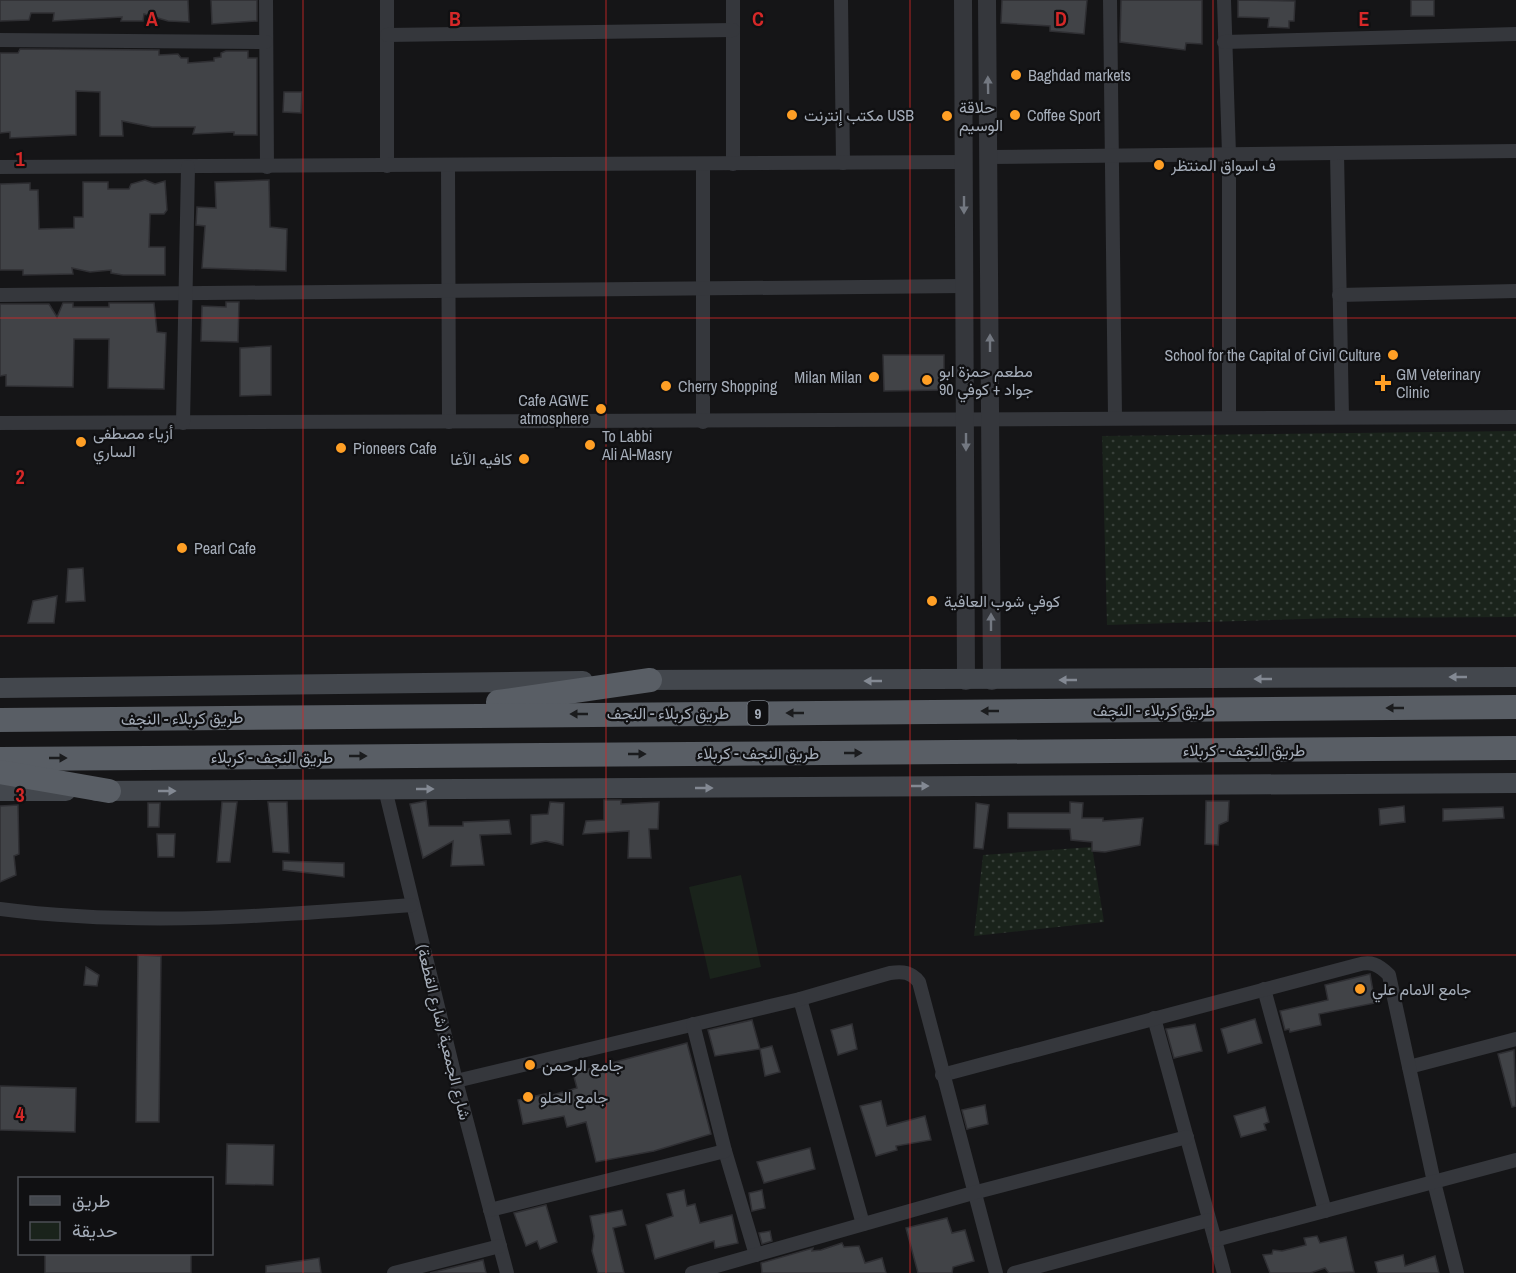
<svg xmlns="http://www.w3.org/2000/svg" width="1516" height="1273" font-family="'Archivo Narrow',Vazirmatn,sans-serif">
  <defs>
    <pattern id="grass-dots" width="8" height="8" patternUnits="userSpaceOnUse" patternTransform="scale(1.5)"><rect width="8" height="8" fill="#1a231b"/><path d="M2 2h.1M6 6h.1" fill="none" stroke="#38403a" stroke-width="1.8" stroke-linecap="round"/></pattern>
  </defs>
  <rect width="100%" height="100%" fill="#151517"/>
  <g fill="url(#grass-dots)">
    <polygon points="1516,431 1516,617 1340,618 1107,625 1102,436"/>
    <polygon points="1092,847 1104,922 974,936 983,855"/>
  </g>
  <polygon fill="#1a231b" points="741,875 761,967 710,979 689,887"/>
  <g fill="#414347" stroke="#2f2f33" stroke-width="1.5">
    <polygon points="0,0 188,0 189,22 168,21 144,14 143,21 121,21 122,17 53,21 54,13 31,13 29,20 0,21"/>
    <polygon points="211,0 257,0 257,21 212,24"/>
    <polygon points="1002,0 1087,0 1084,34 1050,31 1050,26 1001,23"/>
    <polygon points="1121,0 1202,0 1202,44 1186,43 1185,50 1120,42"/>
    <polygon points="1238,0 1295,1 1294,21 1289,21 1289,28 1268,27 1269,18 1238,17"/>
    <rect x="1411" y="0" width="23" height="16"/>
    <polygon points="20,49 159,50 159,55 178,54 181,58 188,58 188,63 214,61 214,58 221,57 221,53 226,51 248,51 248,58 257,58 257,135 234,135 234,132 193,134 195,127 152,127 122,121 123,136 100,136 100,92 76,91 76,135 10,138 10,132 0,133 0,53 18,53"/>
    <polygon points="284,92 302,92 301,113 283,112"/>
    <polygon points="145,180 155,184 165,181 167,210 164,214 150,214 149,247 165,247 165,275 123,275 111,273 111,270 90,272 72,268 73,274 23,275 23,270 0,270 0,184 30,183 30,190 38,190 39,229 74,228 74,217 83,217 83,182 108,182 108,189 129,189 131,184"/>
    <polygon points="269,180 270,227 287,229 286,271 202,268 205,226 196,225 197,207 216,208 215,182"/>
    <polygon points="226,302 239,302 238,342 201,341 202,306 226,307"/>
    <polygon points="63,303 73,303 73,307 109,307 109,303 154,303 157,332 166,333 164,389 108,388 109,339 74,339 73,387 6,386 6,375 0,376 0,304 49,304 57,317"/>
    <polygon points="271,346 271,395 240,396 240,348"/>
    <polygon points="883,355 944,355 944,390 884,391"/>
    <polygon points="83,568 85,601 66,602 68,569"/>
    <polygon points="57,596 54,623 28,623 33,601"/>
    <polygon points="604,800 621,800 621,804 659,802 658,829 649,829 651,858 628,858 629,831 583,834 586,821 604,820"/>
    <polygon points="426,801 429,826 463,826 463,822 509,820 511,834 480,835 484,865 451,866 453,841 423,858 410,804"/>
    <polygon points="1206,801 1229,801 1228,821 1219,825 1218,845 1205,844"/>
    <polygon points="222,802 237,802 230,862 217,862"/>
    <polygon points="268,802 287,802 289,853 273,852"/>
    <polygon points="550,802 564,803 563,845 546,841 531,844 531,815 548,814"/>
    <polygon points="1070,802 1083,803 1082,818 1103,818 1103,821 1143,818 1140,845 1105,852 1092,851 1092,842 1071,840 1070,829 1008,828 1008,813 1070,813"/>
    <polygon points="148,803 160,803 159,827 148,827"/>
    <polygon points="976,803 989,805 983,849 974,848"/>
    <polygon points="18,805 19,854 14,856 16,875 0,882 0,806"/>
    <polygon points="1404,806 1405,822 1380,825 1379,809"/>
    <polygon points="1503,807 1504,818 1443,821 1443,809"/>
    <polygon points="157,834 175,834 174,857 158,857"/>
    <polygon points="283,861 344,863 344,877 283,870"/>
    <polygon points="138,955 161,956 159,1122 136,1122"/>
    <polygon points="86,967 99,975 97,986 84,985"/>
    <polygon points="1370,974 1375,1003 1319,1014 1321,1025 1290,1032 1289,1029 1285,1030 1280,1011 1328,1000 1325,985"/>
    <polygon points="1255,1019 1262,1043 1228,1053 1221,1029"/>
    <polygon points="752,1020 760,1049 715,1056 708,1030"/>
    <polygon points="852,1024 857,1049 838,1055 831,1030"/>
    <polygon points="1195,1024 1202,1051 1174,1058 1166,1029"/>
    <polygon points="687,1043 711,1134 654,1151 596,1162 586,1122 567,1127 564,1116 523,1124 518,1100 549,1093 549,1096 577,1088 573,1073"/>
    <polygon points="772,1046 780,1072 765,1076 760,1049"/>
    <polygon points="1514,1050 1516,1106 1512,1107 1498,1054"/>
    <polygon points="0,1086 76,1088 75,1132 0,1130"/>
    <polygon points="881,1101 887,1126 925,1116 931,1140 896,1146 897,1150 876,1156 860,1106"/>
    <polygon points="985,1105 988,1124 967,1129 962,1110"/>
    <polygon points="1265,1107 1269,1122 1264,1124 1266,1130 1241,1137 1234,1116"/>
    <polygon points="227,1144 274,1145 273,1185 226,1184"/>
    <polygon points="810,1148 815,1169 764,1183 757,1162"/>
    <polygon points="684,1190 687,1206 695,1204 700,1223 732,1215 738,1243 715,1248 714,1241 655,1259 646,1225 673,1216 667,1194"/>
    <polygon points="762,1190 765,1208 752,1211 749,1193"/>
    <polygon points="546,1205 557,1242 540,1249 537,1241 526,1246 514,1213"/>
    <polygon points="622,1210 626,1225 613,1228 624,1273 598,1273 592,1251 594,1236 590,1216"/>
    <polygon points="947,1218 952,1233 965,1230 974,1261 953,1267 952,1273 918,1273 906,1228"/>
    <polygon points="770,1231 772,1241 762,1244 759,1233"/>
    <polygon points="1317,1236 1320,1243 1346,1237 1354,1272 1329,1273 1325,1268 1310,1273 1270,1273 1263,1255 1272,1254 1273,1250 1282,1251 1306,1245 1304,1238"/>
    <polygon points="842,1243 844,1247 859,1246 865,1263 882,1258 886,1273 762,1273 761,1263 813,1248 812,1251 821,1250"/>
    <rect x="45" y="1254" width="146" height="19"/>
    <polygon points="1403,1255 1405,1266 1435,1256 1439,1273 1378,1273 1375,1262"/>
    <polygon points="319,1258 321,1273 266,1273 266,1266"/>
    <polygon points="483,1260 486,1273 430,1273"/>
  </g>
  <g fill="none" stroke-linecap="round" stroke-linejoin="round">
    <g stroke="#35373c" stroke-width="14">
      <polyline points="266,0 267,167"/>
      <polyline points="387,0 387,166"/>
      <polyline points="733,0 733,164"/>
      <polyline points="841,0 843,163"/>
      <polyline points="1110,0 1115,417"/>
      <polyline points="1224,0 1229,154 1229,417"/>
      <polyline points="387,35 733,30"/>
      <polyline points="0,40 266,42"/>
      <polyline points="1224,42 1516,34"/>
      <polyline points="1337,153 1342,417"/>
      <polyline points="990,157 1516,151"/>
      <polyline points="703,164 703,422"/>
      <polyline points="448,165 449,422"/>
      <polyline points="0,167 965,162"/>
      <polyline points="0,295 964,286"/>
      <polyline points="1339,295 1516,291"/>
      <path d="M0,423C505,423 1011,418 1516,417"/>
      <polyline points="183,423 188,167"/>
      <polyline points="385,789 456,1081 507,1273"/>
      <path d="M0,909C138,927 275,916 412,905"/>
      <polyline points="1264,989 1325,1211"/>
      <polyline points="800,999 863,1224"/>
      <polyline points="1154,1018 1224,1273"/>
      <polyline points="1409,1067 1516,1039"/>
      <path d="M942,1075L1357,965C1371,961 1378,964 1389,975L1434,1182L1457,1273"/>
      <path d="M456,1081L800,999L890,973C903,971 911,972 919,982L996,1273"/>
      <polyline points="725,1151 756,1255"/>
      <polyline points="490,1210 725,1151 693,1024"/>
      <polyline points="1215,1240 1516,1160"/>
      <polyline points="394,1273 500,1246"/>
      <polyline points="692,1273 973,1193 1187,1137"/>
      <polyline points="1014,1273 1209,1220"/>
    </g>
    <g stroke="#35373c" stroke-width="18">
      <polyline points="963,0 966,681"/>
      <polyline points="987,0 992,681"/>
    </g>
    <g stroke="#43474d" stroke-width="20">
      <polyline points="637,680 1516,677"/>
      <polyline points="0,688 583,681"/>
      <polyline points="0,791 66,791"/>
      <polyline points="96,791 1516,783"/>
    </g>
    <g stroke="#595e65" stroke-width="24">
      <polyline points="498,702 650,680"/>
      <polyline points="0,720 1516,707"/>
      <polyline points="0,759 1516,748"/>
      <polyline points="0,772 109,791"/>
    </g>
  </g>
  <defs><path id="oneway-solid" d="M-6-.8H1V-3.2L6.5 0L1 3.2V.8H-6Z" transform="scale(1.5)"/></defs>
  <g fill="#737881">
    <use href="#oneway-solid" transform="translate(988 85) rotate(-91)"/>
    <use href="#oneway-solid" transform="translate(964 205) rotate(90)"/>
    <use href="#oneway-solid" transform="translate(990 343) rotate(-90)"/>
    <use href="#oneway-solid" transform="translate(966 442) rotate(90)"/>
    <use href="#oneway-solid" transform="translate(991 622) rotate(-90)"/>
  </g>
  <g fill="#838993">
    <use href="#oneway-solid" transform="translate(1458 677) rotate(180)"/>
    <use href="#oneway-solid" transform="translate(1263 679) rotate(180)"/>
    <use href="#oneway-solid" transform="translate(1068 680) rotate(180)"/>
    <use href="#oneway-solid" transform="translate(873 681) rotate(-180)"/>
    <use href="#oneway-solid" transform="translate(920 786)"/>
    <use href="#oneway-solid" transform="translate(704 788)"/>
    <use href="#oneway-solid" transform="translate(425 789)"/>
    <use href="#oneway-solid" transform="translate(167 791)"/>
  </g>
  <g fill="#1b1c1e">
    <use href="#oneway-solid" transform="translate(1395 708) rotate(180)"/>
    <use href="#oneway-solid" transform="translate(990 711) rotate(180)"/>
    <use href="#oneway-solid" transform="translate(795 713) rotate(180)"/>
    <use href="#oneway-solid" transform="translate(579 714) rotate(180)"/>
    <use href="#oneway-solid" transform="translate(853 753)"/>
    <use href="#oneway-solid" transform="translate(637 754)"/>
    <use href="#oneway-solid" transform="translate(358 756)"/>
    <use href="#oneway-solid" transform="translate(58 758)"/>
  </g>
  <path fill="none" stroke="#d62828" stroke-width="1.5" stroke-opacity="0.55" d="M303,0V1273M606,0V1273M910,0V1273M1213,0V1273M0,318H1516M0,636H1516M0,955H1516"/>
  <g fill="#ff9f25" stroke="#101012" stroke-width="2">
    <circle cx="1016" cy="75" r="6"/>
    <circle cx="792" cy="115" r="6"/>
    <circle cx="1015" cy="115" r="6"/>
    <circle cx="947" cy="116" r="6"/>
    <circle cx="1159" cy="165" r="6"/>
    <circle cx="1393" cy="355" r="6"/>
    <circle cx="874" cy="377" r="6"/>
    <circle cx="927" cy="380" r="6"/>
    <path d="M1380 374h6v6h6v6h-6v6h-6v-6h-6v-6h6z"/>
    <circle cx="666" cy="386" r="6"/>
    <circle cx="601" cy="409" r="6"/>
    <circle cx="81" cy="442" r="6"/>
    <circle cx="590" cy="445" r="6"/>
    <circle cx="341" cy="448" r="6"/>
    <circle cx="524" cy="459" r="6"/>
    <circle cx="182" cy="548" r="6"/>
    <circle cx="932" cy="601" r="6"/>
    <circle cx="1360" cy="989" r="6"/>
    <circle cx="530" cy="1065" r="6"/>
    <circle cx="528" cy="1097" r="6"/>
  </g>
  <g text-anchor="middle" dominant-baseline="central" stroke-width="4.5" stroke-linejoin="round" paint-order="stroke">
    <rect fill="#101012" stroke="#787e87" stroke-width="1.5" x="747.5" y="701" width="21" height="24" rx="4.5"/>
    <g font-size="15" font-weight="bold" fill="#a5adb9">
      <text x="758" y="713">9</text>
    </g>
    <g font-size="16" fill="#a5adb9" stroke="#101012" text-anchor="start">
      <text x="1028" y="75">Baghdad markets</text>
      <text x="959" y="107">حلاقة<tspan x="959" dy="18">الوسيم</tspan></text>
      <text x="804" y="115">مكتب إنترنت USB</text>
      <text x="1027" y="115">Coffee Sport</text>
      <text x="1171" y="165">ف اسواق المنتظر</text>
      <text x="1381" y="355" text-anchor="end">School for the Capital of Civil Culture</text>
      <text x="939" y="371">مطعم حمزة ابو<tspan x="939" dy="18">جواد + كوفي 90</tspan></text>
      <text x="1396" y="374">GM Veterinary<tspan x="1396" dy="18">Clinic</tspan></text>
      <text x="862" y="377" text-anchor="end">Milan Milan</text>
      <text x="678" y="386">Cherry Shopping</text>
      <text x="589" y="400" text-anchor="end">Cafe AGWE<tspan x="589" dy="18">atmosphere</tspan></text>
      <text x="93" y="433">أزياء مصطفى<tspan x="93" dy="18">الساري</tspan></text>
      <text x="602" y="436">To Labbi<tspan x="602" dy="18">Ali Al-Masry</tspan></text>
      <text x="353" y="448">Pioneers Cafe</text>
      <text x="512" y="459" text-anchor="end">كافيه الآغا</text>
      <text x="194" y="548">Pearl Cafe</text>
      <text x="944" y="601">كوفي شوب العافية</text>
      <text x="1372" y="989">جامع الامام علي</text>
      <text x="542" y="1065">جامع الرحمن</text>
      <text x="540" y="1097">جامع الحلو</text>
    </g>
    <g font-size="16" fill="#a5adb9" stroke="#101012">
      <text x="1154" y="710">طريق کربلاء - النجف</text>
      <text x="668" y="713">طريق کربلاء - النجف</text>
      <text transform="translate(182 718) rotate(-1)">طريق کربلاء - النجف</text>
      <text x="1244" y="750">طريق النجف - کربلاء</text>
      <text x="758" y="753">طريق النجف - کربلاء</text>
      <text x="272" y="757">طريق النجف - کربلاء</text>
      <text transform="translate(444 1032) rotate(76)">شارع الجمعية (شارع القطعة)</text>
    </g>
  </g>
  <g font-size="20" text-anchor="middle" font-weight="bold" fill="#d62828" stroke="#101012" stroke-width="4.5" stroke-linejoin="round" paint-order="stroke">
    <text x="152" y="26">A</text>
    <text x="455" y="26">B</text>
    <text x="758" y="26">C</text>
    <text x="1061" y="26">D</text>
    <text x="1364" y="26">E</text>
    <text x="20" y="166">1</text>
    <text x="20" y="484">2</text>
    <text x="20" y="802">3</text>
    <text x="20" y="1121">4</text>
  </g>
  <rect x="18" y="1177" width="195" height="78" fill="#101012" stroke="#4c4f55" stroke-width="1.5"/>
  <rect x="30" y="1196" width="30" height="9" fill="#43474d" stroke="#4c4f55" stroke-width="1.5"/>
  <text x="72" y="1207" font-size="18" fill="#a5adb9">طريق</text>
  <rect x="30" y="1222" width="30" height="18" fill="#1a231b" stroke="#4c4f55" stroke-width="1.5"/>
  <text x="72" y="1237" font-size="18" fill="#a5adb9">حديقة</text>
</svg>
